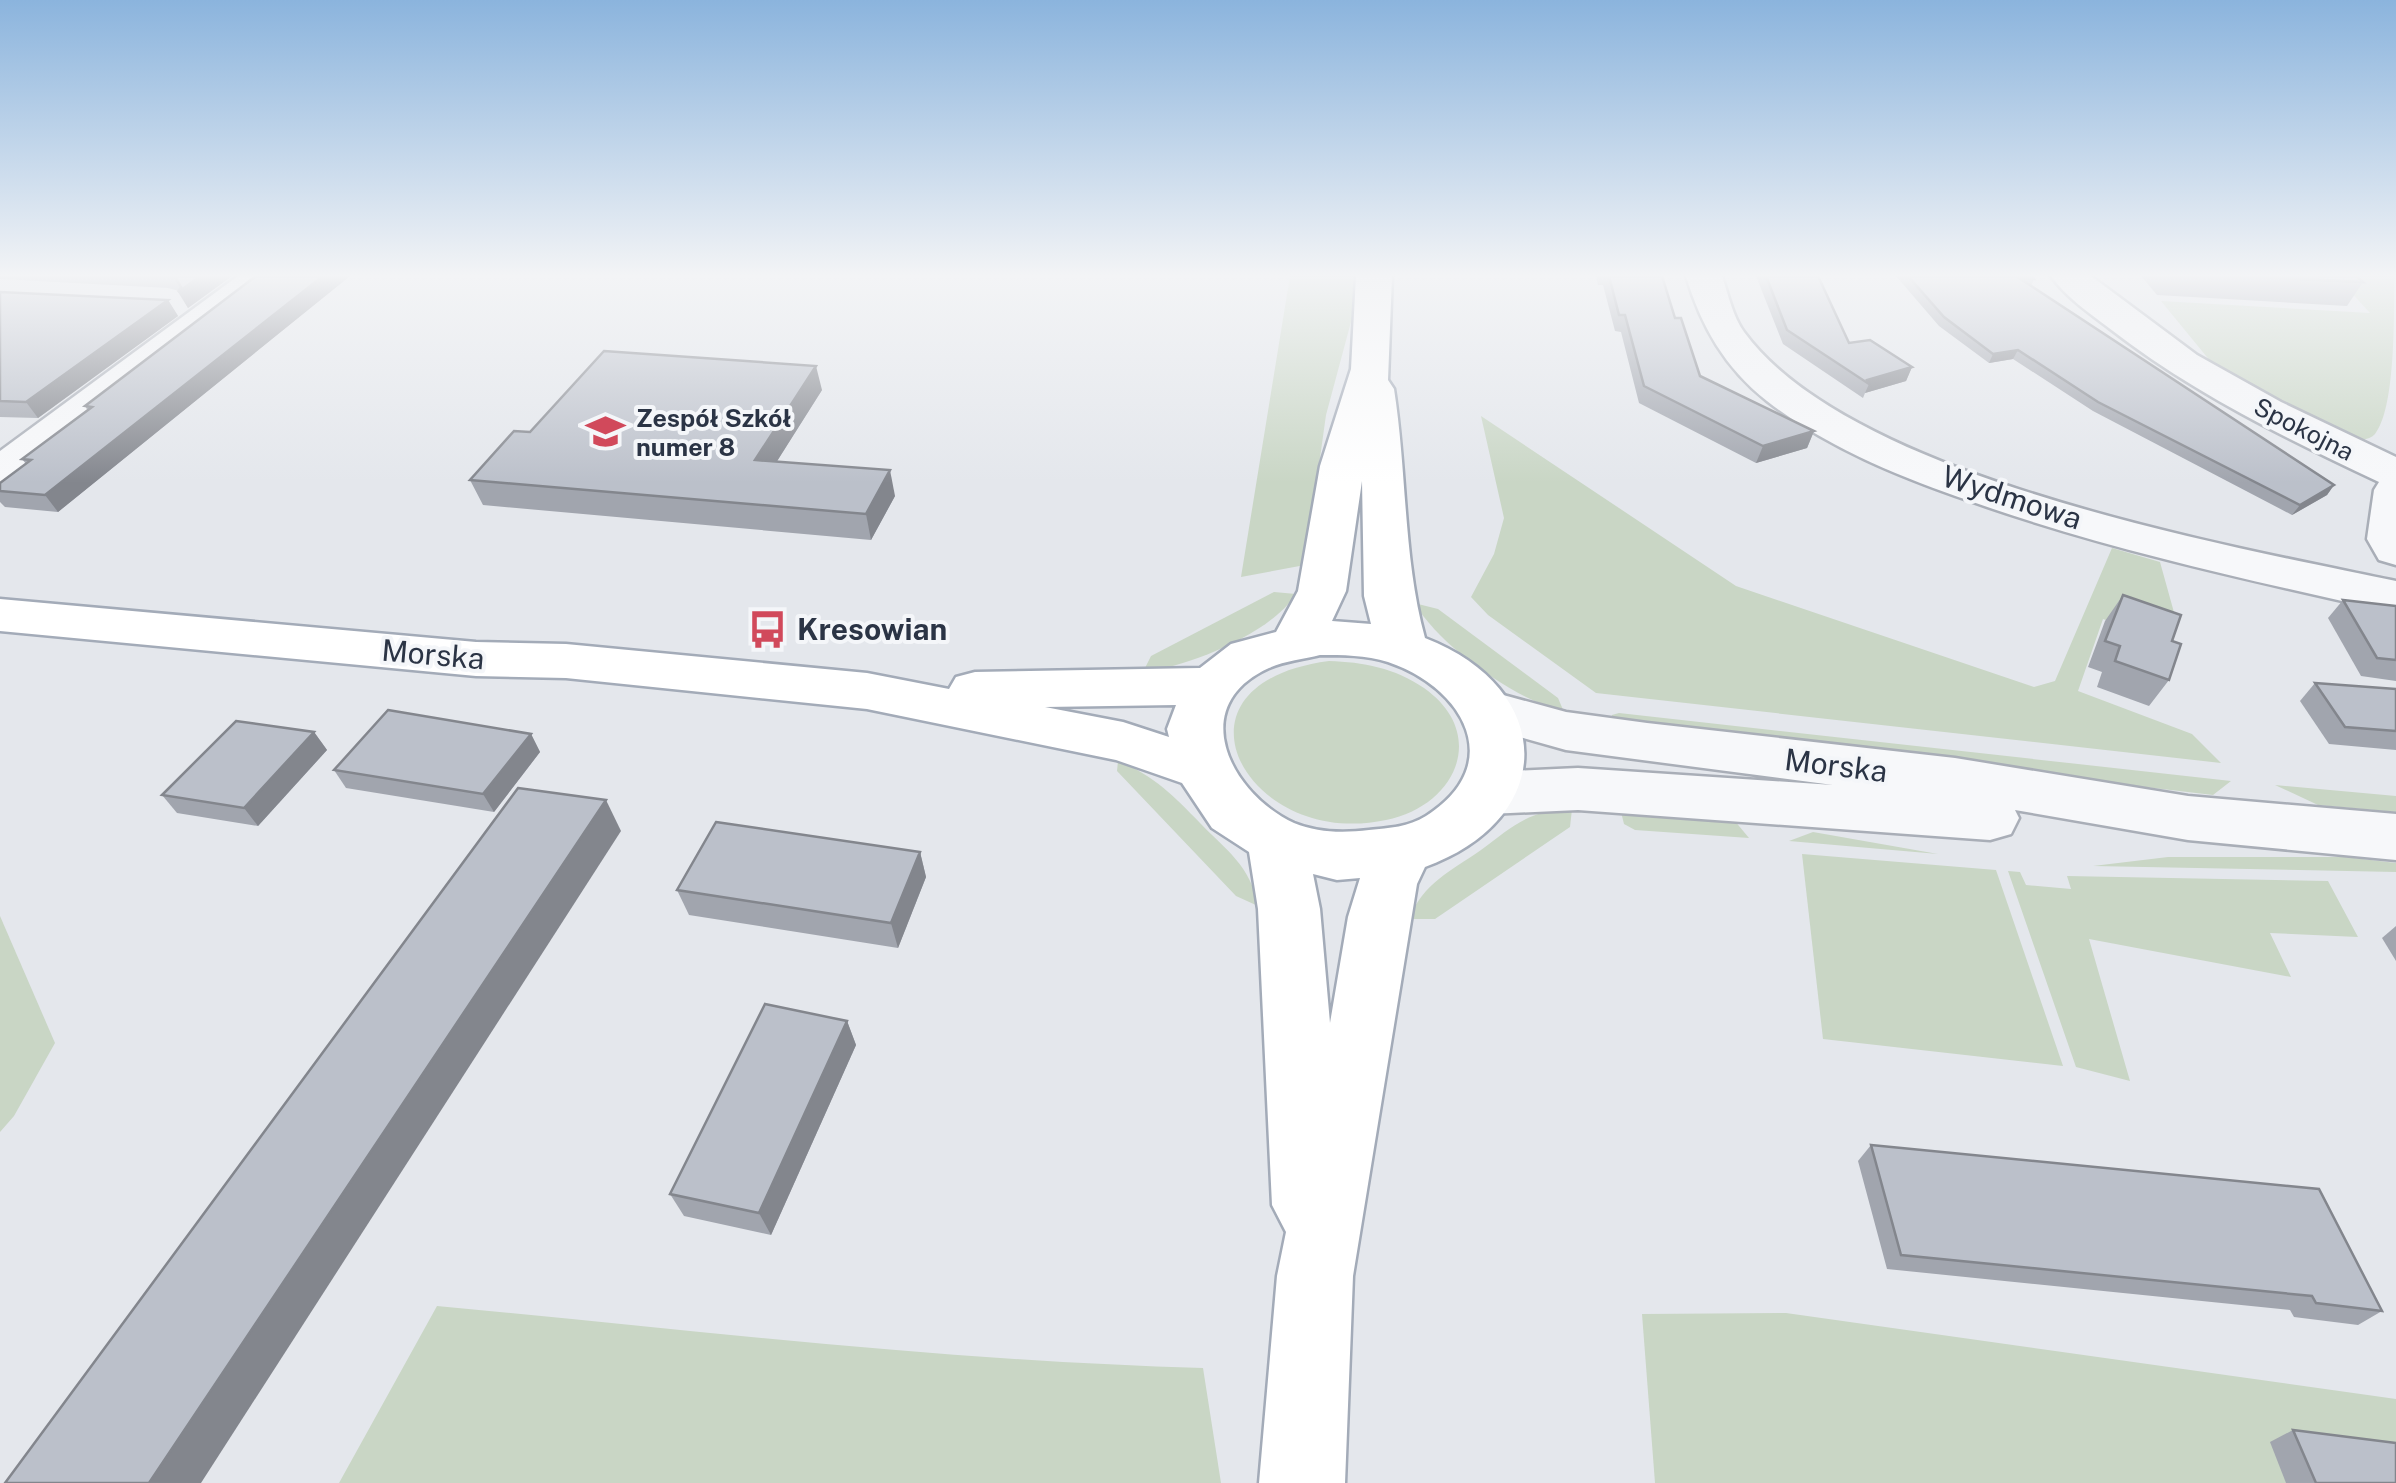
<svg xmlns="http://www.w3.org/2000/svg" width="2396" height="1483" viewBox="0 0 2396 1483" font-family="'Public Sans',sans-serif">
	<style>
		.green { fill: #c9d6c5 }
		.lines { fill: none; stroke-linecap: round; stroke-linejoin: round }
		.minor-casing { stroke: #a9aeb7; stroke-width: 5 }
		.major-casing { stroke: #a3abb8; stroke-width: 5 }
		.minor { fill: #f7f8fa; fill-rule: evenodd }
		.major { fill: #fff; fill-rule: evenodd }
		.wall { fill: #a1a5ae }
		.shaded-wall { fill: #83868d }
		.building { fill: #bbc0ca; stroke: #83868d; stroke-width: 2.5 }
		.labels { text-anchor: middle; dominant-baseline: central; stroke-width: 8; stroke-linejoin: round; paint-order: stroke }
		.far-poi-label { font-size: 25px; font-weight: bold; fill: #2b3445; stroke: #f4f6f9; text-anchor: start }
		.far-street-label { font-size: 25px; fill: #2b3445; stroke: #f4f6f9 }
		.street-label { font-size: 30px; fill: #2b3445; stroke: #f4f6f9 }
		.poi-label { font-size: 30px; font-weight: bold; fill: #2b3445; stroke: #f4f6f9; text-anchor: start }
	</style>
	<rect width="100%" height="100%" fill="#e4e7ec"/>
	<g class="green">
		<path d="M1290 276H1358L1355 307 1326 415 1305 565 1241 577Z"/>
		<path d="M2336 276H2394C2394 312 2396 408 2375 434 2367 443 2355 438 2345 436L2211 362 2161 301 2370 313Z"/>
		<path d="M1481 416 1736 586 2034 687 2055 681 2112 548 2160 562 2175 616 2164 640 2103 619 2078 691 2192 734 2221 763 1596 693 1488 615 1471 597 1494 554 1504 518Z"/>
		<path d="M1274 592 1296 594C1270 634 1190 666 1143 672L1151 656Z"/>
		<path d="M1414 603 1438 609 1558 698 1564 712C1513 698 1442 648 1414 603Z"/>
		<path d="M1329 661C1363 662 1395 668 1424 688 1489 734 1456 806 1386 820 1247 850 1155 684 1329 661Z"/>
		<path d="M1619 713 2231 781 2213 795 2103 782 1985 762 1611 721 1612 715Z"/>
		<path d="M1118 761C1153 775 1174 796 1200 823 1226 850 1251 866 1258 906L1236 896 1117 771Z"/>
		<path d="M2275 785 2396 796V812L2318 805Z"/>
		<path d="M1572 809 1570 827 1435 919H1409C1424 882 1450 872 1481 850 1512 827 1530 809 1572 809Z"/>
		<path d="M1621 812 1734 820 1749 838 1635 830 1624 824Z"/>
		<path d="M1813 832 1938 854 1789 841Z"/>
		<path d="M1802 854 1996 870 2063 1066 1823 1039Z"/>
		<path d="M2168 857H2345L2396 863V872L2093 866Z"/>
		<path d="M2008 871 2020 872 2026 885 2071 889 2067 876 2328 881 2358 937 2270 933 2291 977 2089 939 2130 1081 2076 1067Z"/>
		<path d="M0 916 55 1043 14 1116 0 1132Z"/>
		<path d="M437 1306C691 1330 947 1361 1203 1368L1221 1483H339Z"/>
		<path d="M1786 1313 2396 1399V1483H1655L1642 1314Z"/>
	</g>
	<g class="lines">
		<defs>
			<g id="minor">
				<path d="M238 276H279L16 481 0 485V451Z"/>
				<path d="M1686 276H1722C1728 294 1733 317 1744 332 1851 478 2224 545 2396 581V613C2253 581 2109 550 1970 501 1900 477 1826 447 1767 401 1725 368 1701 326 1686 276Z"/>
				<path d="M2051 276H2091L2197 355 2281 402 2396 457V565L2379 560 2367 539 2374 490 2379 482C2285 438 2191 392 2109 328 2089 313 2065 296 2051 276Z"/>
				<path d="M1485 690 1566 712 1647 723 1955 758 2188 796 2396 814V860L2188 840 2015 810 2019 818 2011 834 1990 840 1578 810 1489 814 1469 808 1460 793 1469 778 1489 772 1578 768 1833 785 1566 750 1466 722 1458 709 1466 696Z"/>
			</g>
			<path id="major" d="M1356 276H1392L1388 380 1394 389C1407 471 1403 558 1425 638 1556 689 1559 818 1425 867L1417 884 1353 1276 1345 1483H1259L1277 1276 1286 1232 1272 1205 1258 909 1249 852 1212 828 1182 783 1116 760 867 709 566 678 476 676 0 631V599L476 642 566 644 867 673 949 689 956 677 975 672 1200 668 1231 644 1276 632 1298 591 1320 466 1351 369ZM1362 481 1364 596 1371 624 1332 621 1346 591ZM1320 655C1342 655 1366 655 1388 662 1463 687 1508 764 1426 816 1408 827 1390 828 1369 830 1344 833 1318 833 1294 823 1231 794 1185 706 1269 668 1284 661 1304 659 1320 655ZM1176 705 1167 729 1169 737 1123 722 1045 707ZM1313 874 1337 880 1360 878 1348 917 1330 1023 1320 909Z"/>
		</defs>
		<use href="#minor" class="minor-casing"/>
		<use href="#major" class="major-casing"/>
		<use href="#minor" class="minor"/>
		<use href="#major" class="major"/>
	</g>
	<g class="wall">
		<path d="M0 276H232L188 308 179 291 168 288 0 279Z"/>
		<path d="M256 276H350L58 512 5 507 0 502V483L26 464 22 459 88 411 85 406Z"/>
		<path d="M1596 276H1662L1675 318 1700 376 1814 431 1807 448 1756 463 1639 403 1621 332 1615 331 1603 285H1598Z"/>
		<path d="M1756 276H1818L1849 343 1912 367 1906 381 1865 393 1863 398 1783 344Z"/>
		<path d="M1896 276H2032L2034 279 2031 286 2334 485 2327 495 2292 515 2093 411 2013 359 1989 363 1939 326Z"/>
		<path d="M2141 276H2356L2363 282 2347 306 2157 295Z"/>
		<path d="M0 292 168 300 178 316 38 418 0 417Z"/>
		<path d="M822 390 777 461 895 496 871 540 483 505 470 480 530 432Z"/>
		<path d="M2123 595 2172 641 2169 680 2149 706 2097 687 2102 672 2088 667 2105 621Z"/>
		<path d="M2343 600 2396 606V681L2361 676 2328 618Z"/>
		<path d="M2315 683 2396 689V750L2329 744 2300 701Z"/>
		<path d="M314 732 327 750 258 826 177 813 162 795Z"/>
		<path d="M531 734 540 752 494 812 346 788 334 770Z"/>
		<path d="M920 852 926 877 898 948 689 915 677 890Z"/>
		<path d="M2396 926V961L2382 938Z"/>
		<path d="M847 1021 856 1045 771 1235 684 1216 670 1194Z"/>
		<path d="M1871 1145 2382 1311 2358 1325 2294 1317 2290 1310 1887 1269 1858 1161Z"/>
		<path d="M2293 1430 2396 1483H2286L2270 1442Z"/>
	</g>
	<g class="shaded-wall">
		<path d="M201 276H232L188 308 178 292Z"/>
		<path d="M323 276H350L58 512 45 495Z"/>
		<path d="M168 300 178 316 38 418 26 402Z"/>
		<path d="M2018 350 2013 359 1989 363 1993 354Z"/>
		<path d="M816 366 822 390 762 485 755 460Z"/>
		<path d="M1912 367 1906 381 1865 393 1869 384 1867 380Z"/>
		<path d="M1814 431 1807 448 1756 463 1763 446Z"/>
		<path d="M890 470 895 496 871 540 866 514Z"/>
		<path d="M2334 485 2327 495 2292 515 2300 505Z"/>
		<path d="M314 732 327 750 258 826 244 808Z"/>
		<path d="M531 734 540 752 494 812 483 794Z"/>
		<path d="M606 800 621 831 201 1483H149Z"/>
		<path d="M920 852 926 877 898 948 891 923Z"/>
		<path d="M847 1021 856 1045 771 1235 759 1213Z"/>
	</g>
	<g class="building">
		<path d="M171 276H201L178 292 181 287 175 277Z"/>
		<path d="M256 276H323L45 495 0 491V483L31 460 22 459 92 407 85 406Z"/>
		<path d="M1609 276H1662L1675 318H1681L1700 376 1814 431 1763 446 1644 386 1625 315H1619Z"/>
		<path d="M1766 276H1818L1849 343 1870 340 1912 367 1867 380 1869 384 1787 330Z"/>
		<path d="M1908 276H2032L2034 279 2019 278 2334 485 2300 505 2098 402 2018 350 1993 354 1944 317Z"/>
		<path d="M2243 276H2356L2363 282Z"/>
		<path d="M0 292 168 300 26 402 0 401Z"/>
		<path d="M604 351 816 366 755 460 890 470 866 514 470 480 514 431 530 432Z"/>
		<path d="M2123 595 2181 615 2172 641 2181 644 2169 680 2115 661 2120 646 2105 641Z"/>
		<path d="M2343 600 2396 606V660L2377 658Z"/>
		<path d="M2315 683 2396 689V731L2345 727Z"/>
		<path d="M388 710 531 734 483 794 334 770Z"/>
		<path d="M236 721 314 732 244 808 162 795Z"/>
		<path d="M518 788 606 800 149 1483H5Z"/>
		<path d="M716 822 920 852 891 923 677 890Z"/>
		<path d="M765 1004 847 1021 759 1213 670 1194Z"/>
		<path d="M1871 1145 2319 1189 2382 1311 2316 1303 2312 1296 1901 1255Z"/>
		<path d="M2293 1430 2396 1443V1483H2316Z"/>
	</g>
	<linearGradient id="sky" x2="0" y2="1"><stop stop-color="#8bb4dd"/><stop offset="0.57" stop-color="#f3f4f6"/><stop offset="1" stop-color="#f3f4f6" stop-opacity="0"/></linearGradient>
	<rect width="2396" height="483" fill="url(#sky)"/>
	<defs>
		<symbol id="school-bare" viewBox="-9 -9 18 18"><path d="M0-5L7-2L0 1L-7-2ZM-4 1L0 2.5L4 1V4Q0 6-4 4Z" fill="#d1495b" stroke="#f4f6f9" stroke-width="2.5" paint-order="stroke"/></symbol>
		<symbol id="bus-bare" viewBox="-9 -9 18 18"><path d="M-5-6H5V4H4V6H2V4H-2V6H-4V4H-5ZM-3.5-4V0h7V-4ZM-3.5 1.2v1.5H-2V1.2ZM2 1.2v1.5H3.5V1.2Z" fill="#d1495b" stroke="#f4f6f9" stroke-width="2.5" paint-order="stroke"/></symbol>
	</defs>
	<g fill-rule="evenodd">
		<use href="#school-bare" x="578" y="404" width="55" height="55"/>
		<use href="#bus-bare" x="740" y="602" width="55" height="55"/>
	</g>
	<g class="labels">
		<g class="far-poi-label">
			<text x="636" y="418">Zespół Szkół<tspan x="636" dy="29">numer 8</tspan></text>
		</g>
		<g class="far-street-label">
			<text transform="translate(2304 429) rotate(27)">Spokojna</text>
		</g>
		<g class="street-label">
			<text transform="translate(2012 497) rotate(18)">Wydmowa</text>
			<text transform="translate(433 654) rotate(5)">Morska</text>
			<text transform="translate(1836 765) rotate(7)">Morska</text>
		</g>
		<g class="poi-label">
			<text x="797" y="629">Kresowian</text>
		</g>
	</g>
</svg>
